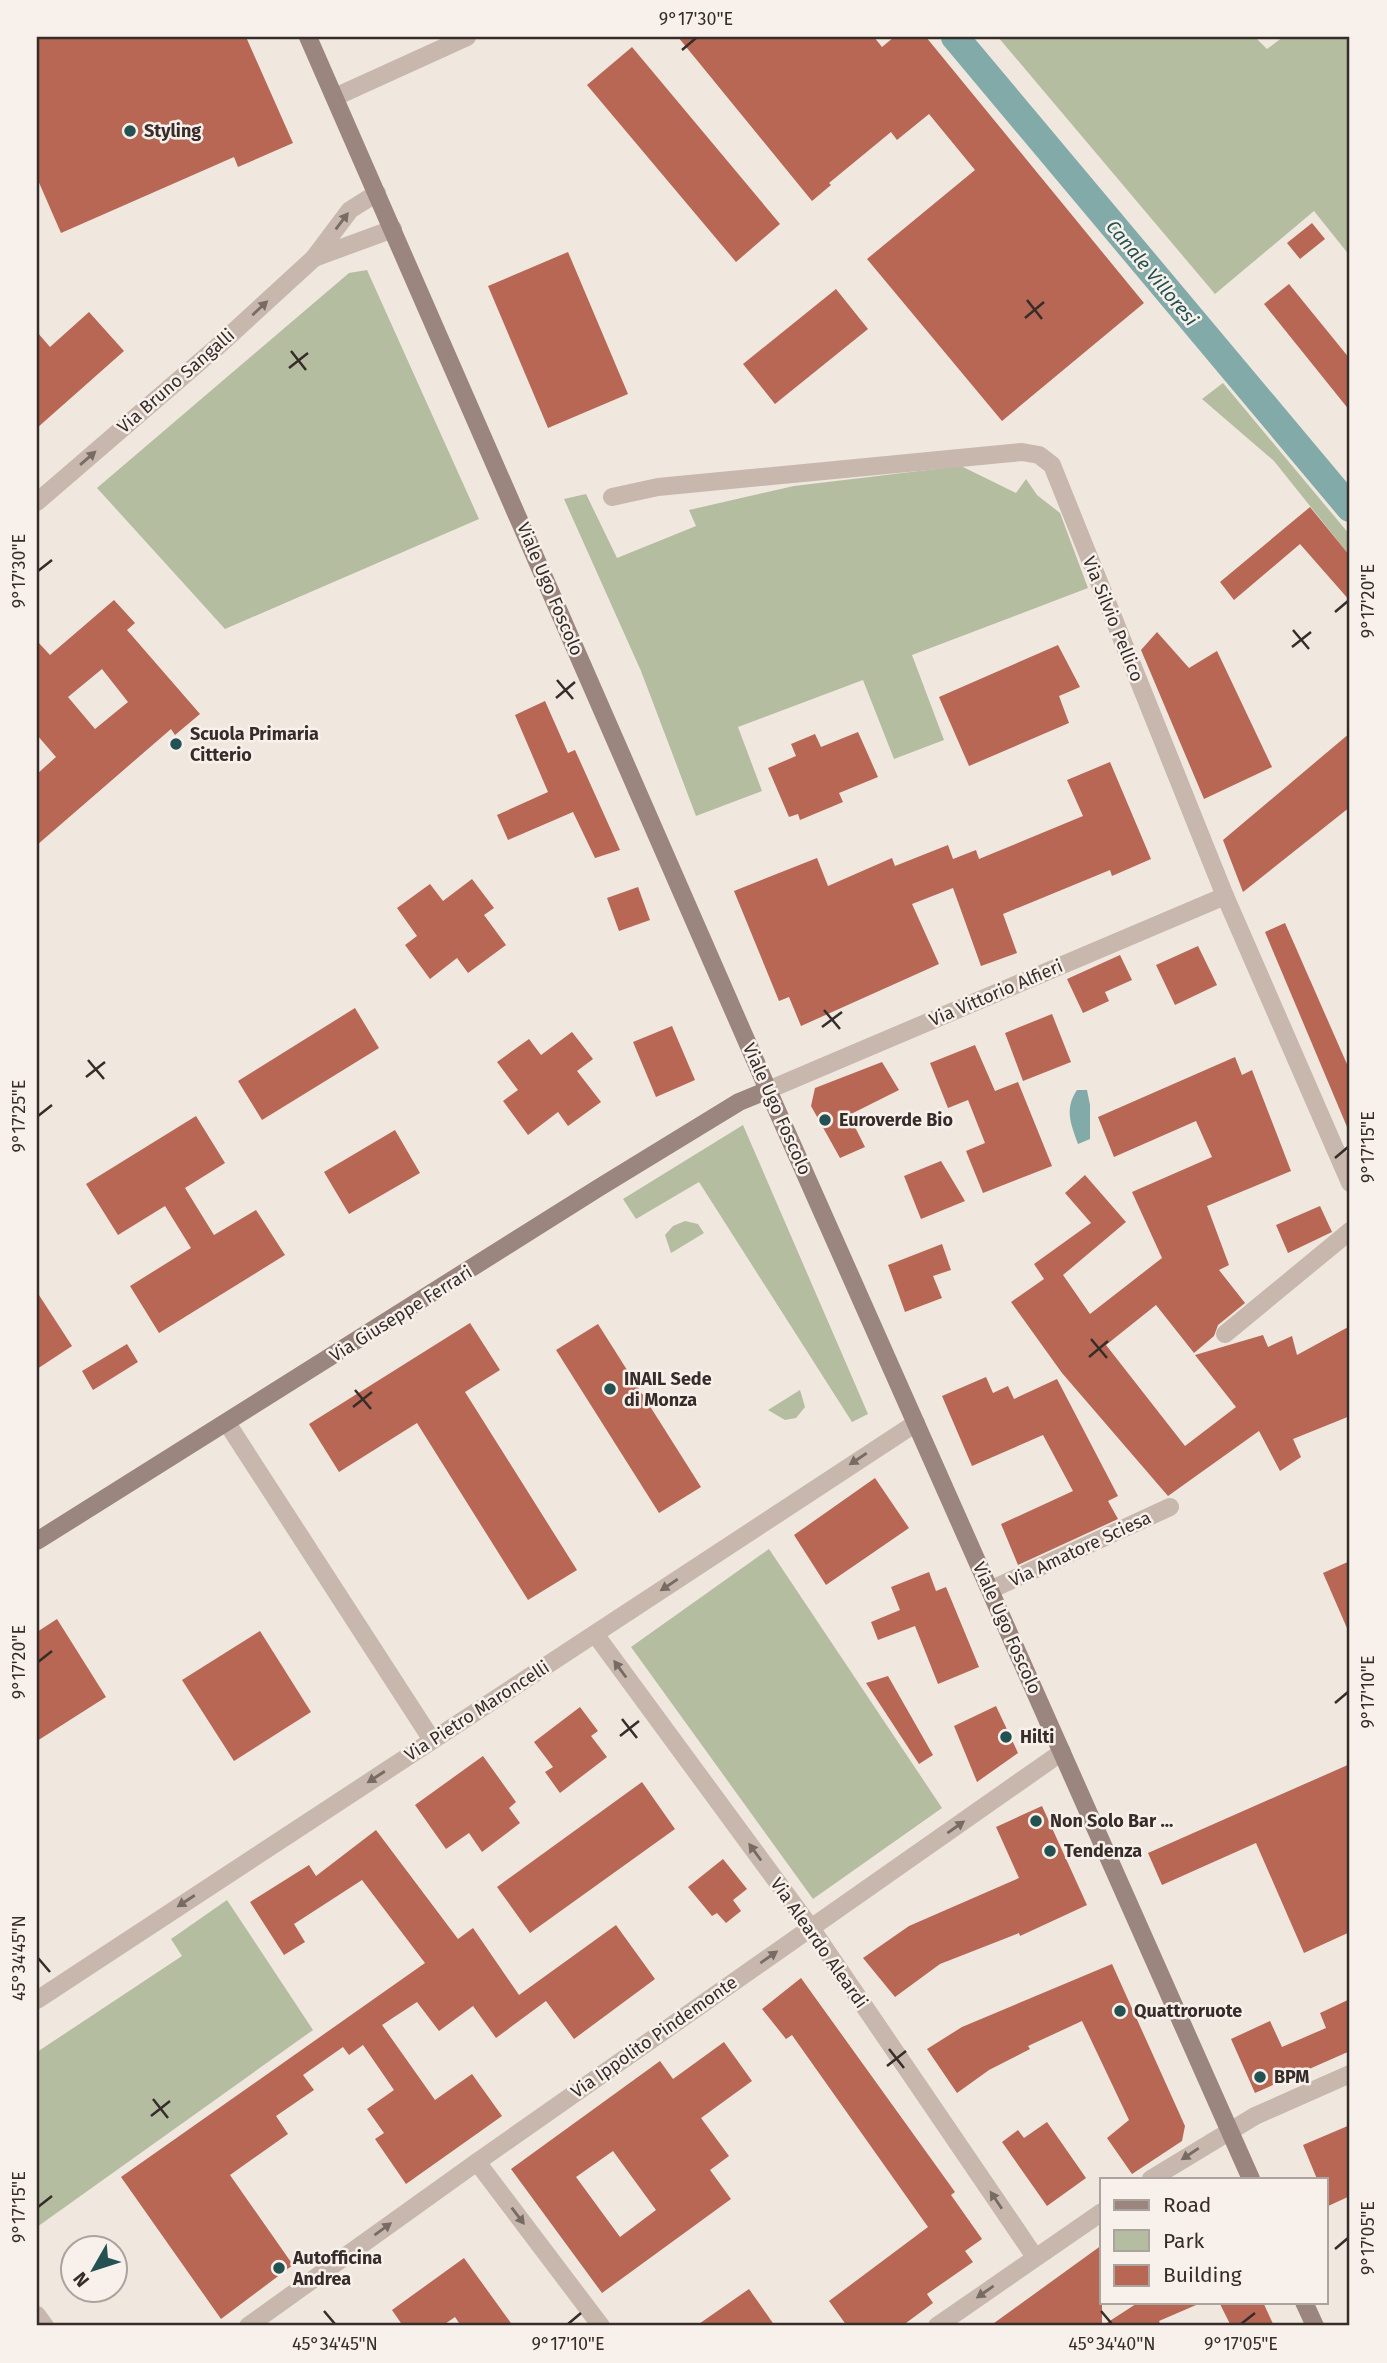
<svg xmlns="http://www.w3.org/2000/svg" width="1387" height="2363" viewBox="0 0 1387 2363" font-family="'Fira Sans',sans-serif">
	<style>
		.green { fill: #b5bda0 }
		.water { fill: #81aaa9 }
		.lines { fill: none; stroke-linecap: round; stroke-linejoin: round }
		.canal { stroke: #81aaa9; stroke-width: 28 }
		.building { fill: #b86755; fill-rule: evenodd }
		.street { stroke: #c7b7ac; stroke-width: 18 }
		.secondary { stroke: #9a867e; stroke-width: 18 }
		.oneway { fill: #776b64 }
		.ticks { fill: none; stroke: #362d2a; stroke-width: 2.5 }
		.poi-dot { fill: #245253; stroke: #f8f1eb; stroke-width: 2.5 }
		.labels { text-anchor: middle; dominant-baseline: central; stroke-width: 5; stroke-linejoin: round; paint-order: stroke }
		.poi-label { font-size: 18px; font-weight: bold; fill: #362d2a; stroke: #f8f1eb; text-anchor: start }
		.street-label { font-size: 18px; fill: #362d2a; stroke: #f8f1eb }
		.water-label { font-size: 19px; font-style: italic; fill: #245253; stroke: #f8f1eb }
		.neatline { fill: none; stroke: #362d2a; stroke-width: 2.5 }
		.ticks-label { font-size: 18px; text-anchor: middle; fill: #362d2a }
	</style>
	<rect width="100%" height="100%" fill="#f0e7df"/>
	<g class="green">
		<path d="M998 37H1255L1267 49 1283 37H1350V256L1314 211 1215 294Z"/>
		<path d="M367 270 479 519 225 629 97 488 349 273Z"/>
		<path d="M1223 383 1350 535V556L1274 461 1202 399Z"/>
		<path d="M961 466 1016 493 1026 479 1037 495 1060 513 1088 588 912 655 944 740 894 759 863 680 738 727 762 791 696 816 641 671 564 499 586 494 617 558 696 526 689 510 794 486Z"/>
		<path d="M743 1125 868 1414 852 1422 699 1182 636 1219 623 1199Z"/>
		<path d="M685 1221 698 1224 704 1233 671 1253 665 1235 673 1226Z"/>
		<path d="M800 1390 805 1407 796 1418 785 1420 768 1410Z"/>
		<path d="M769 1549 942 1808 813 1899 631 1647Z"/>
		<path d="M227 1900 313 2030 37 2227V2052L182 1956 171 1939Z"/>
	</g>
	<path class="water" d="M1077 1090H1087L1090 1105V1139L1078 1144C1071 1124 1064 1109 1077 1090Z"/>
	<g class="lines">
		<path class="canal" d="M955 37 1350 508"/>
	</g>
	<g class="building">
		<path d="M37 37H246L293 143 238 167 234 157 61 233 37 178Z"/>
		<path d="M678 37H874L882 47 894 37H926L1144 303 1002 421 867 259 975 170 929 114 897 140 891 132 829 183 831 185 812 201Z"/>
		<path d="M632 47 780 224 736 262 587 85Z"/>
		<path d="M1312 223 1325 239 1300 259 1287 243Z"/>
		<path d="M568 252 628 394 548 428 488 286Z"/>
		<path d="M1289 284 1350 359V411L1264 304Z"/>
		<path d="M836 289 868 329 775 404 743 364Z"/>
		<path d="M89 312 124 351 37 428V332L50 347Z"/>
		<path d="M1310 507 1350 556V601L1300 544 1234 600 1220 582Z"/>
		<path d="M114 600 135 623 127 630 200 714 175 735 171 729 37 845V774L56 757 37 735V641L50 655ZM102 669 128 702 95 729 68 697Z"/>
		<path d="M1157 632 1189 668 1217 651 1272 767 1204 799 1141 650Z"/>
		<path d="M1058 645 1080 687 1059 696 1069 723 969 766 939 697Z"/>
		<path d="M545 701 568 753 575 750 620 850 595 858 573 812 508 840 497 815 548 792 515 715Z"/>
		<path d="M858 732 878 777 839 793 843 802 800 820 798 814 789 817 768 768 796 756 791 744 815 734 821 747Z"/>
		<path d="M1350 733V807L1243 892 1223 840Z"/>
		<path d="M1110 762 1151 859 1112 876 1110 870 1003 914 1017 953 981 966 953 888 912 904 939 964 801 1026 789 997 779 1001 734 891 817 858 828 886 892 858 895 866 948 845 953 859 976 850 979 859 1083 816 1067 780Z"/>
		<path d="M472 879 494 908 484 915 506 945 468 973 457 958 430 979 405 945 417 936 397 908 430 884 443 901Z"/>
		<path d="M638 887 650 920 619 931 607 898Z"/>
		<path d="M1285 923 1350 1071V1134L1265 932Z"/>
		<path d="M1198 946 1217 985 1175 1005 1156 965Z"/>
		<path d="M1120 955 1132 980 1105 992 1109 1001 1083 1013 1067 979Z"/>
		<path d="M355 1008 379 1048 262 1120 238 1081Z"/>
		<path d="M1052 1014 1071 1062 1023 1081 1005 1033Z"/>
		<path d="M672 1026 695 1080 656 1097 633 1042Z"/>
		<path d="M572 1032 593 1059 577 1071 601 1102 568 1126 558 1112 528 1135 503 1101 518 1090 497 1062 529 1039 541 1055Z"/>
		<path d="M975 1045 995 1091 1018 1082 1052 1166 983 1193 966 1151 985 1143 968 1100 948 1108 930 1063Z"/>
		<path d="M1235 1057 1242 1075 1252 1070 1291 1171 1207 1206 1229 1265 1219 1270 1245 1303 1218 1325 1214 1336 1194 1353 1156 1305 1106 1345 1185 1446 1236 1407 1195 1355 1263 1335 1268 1347 1292 1336 1297 1355 1350 1326V1416L1293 1439 1301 1457 1280 1471 1259 1431 1168 1496 1062 1373 1011 1302 1044 1279 1034 1264 1091 1223 1065 1193 1085 1175 1126 1222 1063 1275 1090 1314 1162 1258 1132 1192 1212 1157 1196 1121 1114 1157 1098 1117Z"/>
		<path d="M882 1062 899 1090 849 1115 865 1147 840 1158 811 1106 815 1088Z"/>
		<path d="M196 1116 225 1163 185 1188 214 1235 256 1210 285 1255 159 1333 130 1286 191 1248 165 1206 118 1235 86 1184Z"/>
		<path d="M395 1130 420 1173 349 1214 324 1172Z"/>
		<path d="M941 1161 965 1201 921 1219 904 1176Z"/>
		<path d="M1320 1206 1332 1232 1288 1253 1276 1225Z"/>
		<path d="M942 1244 951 1270 933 1276 942 1298 905 1312 888 1265Z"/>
		<path d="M37 1292 72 1346 37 1369Z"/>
		<path d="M470 1323 500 1370 465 1392 577 1570 528 1600 417 1423 339 1472 309 1424Z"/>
		<path d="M598 1324 701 1487 659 1513 556 1350Z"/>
		<path d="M127 1344 138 1362 93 1390 82 1371Z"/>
		<path d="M986 1377 993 1393 1008 1386 1014 1399 1057 1379 1118 1496 1108 1501 1118 1519 1018 1565 1001 1524 1073 1491 1043 1435 972 1466 942 1396Z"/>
		<path d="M875 1478 909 1528 826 1585 794 1535Z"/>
		<path d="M1350 1561V1635L1323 1573Z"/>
		<path d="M929 1572 936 1591 946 1587 979 1667 938 1684 915 1626 878 1640 871 1622 900 1610 891 1587Z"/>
		<path d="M57 1619 106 1697 37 1741V1632Z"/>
		<path d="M260 1631 311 1712 234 1761 182 1680Z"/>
		<path d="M888 1676 933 1755 919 1764 866 1683Z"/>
		<path d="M996 1706 1018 1753 977 1782 954 1726Z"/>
		<path d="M580 1707 598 1731 591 1736 607 1757 560 1793 545 1772 553 1767 534 1742Z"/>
		<path d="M483 1756 516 1802 509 1808 520 1823 482 1852 469 1833 446 1849 415 1805Z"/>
		<path d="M1350 1764V1932L1304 1953 1256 1843 1162 1885 1148 1853Z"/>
		<path d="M642 1782 675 1829 530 1933 497 1887Z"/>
		<path d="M1042 1806 1087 1905 1020 1936 1019 1933 940 1964 895 1997 863 1958 909 1926 1019 1878 996 1827Z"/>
		<path d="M376 1830 458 1939 473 1928 519 1995 616 1925 655 1979 574 2039 546 2001 496 2038 473 2006 439 2031 417 2002 382 2025 435 2100 472 2074 502 2116 406 2184 375 2139 384 2133 367 2109 394 2090 363 2045 349 2055 343 2047 303 2075 314 2090 276 2116 288 2134 230 2175 293 2265 221 2319 121 2177 425 1963 362 1880 294 1924 305 1942 284 1955 250 1902 309 1865 316 1876Z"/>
		<path d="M723 1859 747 1889 733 1900 741 1911 726 1923 717 1913 712 1916 688 1887Z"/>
		<path d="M1112 1964 1185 2126 1182 2141 1132 2174 1107 2138 1129 2120 1082 2021 1028 2046 1030 2049 989 2070 957 2093 927 2049 962 2027Z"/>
		<path d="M801 1978 955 2192 951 2195 982 2239 965 2251 973 2262 927 2294 933 2303 902 2326H847L829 2301 928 2227 792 2035 786 2039 762 2009Z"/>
		<path d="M1350 1999V2051L1255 2093 1231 2039 1270 2021 1282 2047 1326 2028 1320 2013Z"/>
		<path d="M724 2042 752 2081 701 2118 729 2156 710 2170 731 2199 602 2293 511 2169 660 2061 673 2079ZM613 2151 656 2210 620 2237 576 2177Z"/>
		<path d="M1047 2122 1086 2178 1047 2206 1002 2142 1018 2130 1024 2138Z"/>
		<path d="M1350 2125V2196L1326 2207V2179H1317L1303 2145Z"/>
		<path d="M1102 2245V2326L1139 2302H1203L1159 2321 1161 2326H990Z"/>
		<path d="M464 2258 513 2326H461L455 2317 442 2326H403L392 2310Z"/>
		<path d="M749 2289 775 2326H696Z"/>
		<path d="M1219 2302H1263L1274 2326H1231Z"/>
	</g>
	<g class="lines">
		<g class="street">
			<path d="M335 97 467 37"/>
			<path d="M314 258 393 229"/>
			<path d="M612 497 658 487 1022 452 1039 455 1052 465 1225 896 1350 1183"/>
			<path d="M37 502 217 347 314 258 350 210 377 193"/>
			<path d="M768 1090 1225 896"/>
			<path d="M1225 1334 1350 1231"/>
			<path d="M227 1423 432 1740"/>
			<path d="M990 1590 1170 1507"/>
			<path d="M595 1634 811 1928 1035 2257"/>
			<path d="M37 2000 916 1423"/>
			<path d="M477 2162 601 2326"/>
			<path d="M1151 2179 1255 2116 1350 2074"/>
			<path d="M37 2315 45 2326"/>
			<path d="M248 2326 477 2162 1062 1752"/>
			<path d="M937 2326 1102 2212"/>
		</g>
		<g class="secondary">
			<path d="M308 37 768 1090 1251 2179"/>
			<path d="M37 1541 600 1187 739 1102 768 1090"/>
			<path d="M1304 2302 1315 2326"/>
		</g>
	</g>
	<defs><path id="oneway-solid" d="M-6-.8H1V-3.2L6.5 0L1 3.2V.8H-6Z" transform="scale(1.75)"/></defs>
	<g class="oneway">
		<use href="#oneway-solid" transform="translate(342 221) rotate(-53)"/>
		<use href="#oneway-solid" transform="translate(260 308) rotate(-43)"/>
		<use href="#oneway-solid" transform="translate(88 458) rotate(-41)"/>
		<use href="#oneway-solid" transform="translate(858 1459) rotate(146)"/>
		<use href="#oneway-solid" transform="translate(669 1585) rotate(146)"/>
		<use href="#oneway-solid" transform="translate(620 1669) rotate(-126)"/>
		<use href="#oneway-solid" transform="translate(376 1777) rotate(147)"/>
		<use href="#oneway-solid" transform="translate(956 1827) rotate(-35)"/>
		<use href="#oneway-solid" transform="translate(755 1852) rotate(-126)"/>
		<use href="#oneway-solid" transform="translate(186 1901) rotate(147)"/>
		<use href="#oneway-solid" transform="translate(769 1957) rotate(-35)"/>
		<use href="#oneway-solid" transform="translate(1190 2154) rotate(146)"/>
		<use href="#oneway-solid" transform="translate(996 2200) rotate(-124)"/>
		<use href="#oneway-solid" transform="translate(518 2216) rotate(53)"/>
		<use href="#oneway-solid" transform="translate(383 2229) rotate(-36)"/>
		<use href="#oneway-solid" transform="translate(985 2292) rotate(145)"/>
	</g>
	<path class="ticks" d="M682 50 696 38M1027 300 1042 319M1025 318 1044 302M291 351 306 370M289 368 308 353M38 571 52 560M1335 612 1348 601M1293 630 1309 649M1292 647 1311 632M557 680 573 699M556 698 575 682M824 1010 840 1029M822 1027 842 1012M88 1060 104 1079M86 1077 105 1062M38 1116 52 1105M1335 1158 1348 1147M1091 1339 1107 1358M1089 1357 1108 1341M355 1390 371 1409M353 1407 372 1392M38 1662 52 1651M1335 1703 1348 1692M622 1719 637 1738M620 1736 639 1721M38 1958 50 1972M889 2049 904 2068M887 2066 906 2051M153 2099 168 2118M151 2116 170 2101M38 2207 52 2196M1335 2249 1348 2238M324 2311 335 2324M1101 2311 1112 2324M568 2324 581 2313M1241 2324 1255 2313"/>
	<g class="poi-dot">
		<circle cx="130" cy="131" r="7"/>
		<circle cx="176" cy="744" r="7"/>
		<circle cx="825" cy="1120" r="7"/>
		<circle cx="610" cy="1389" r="7"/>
		<circle cx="1006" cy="1737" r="7"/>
		<circle cx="1036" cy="1821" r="7"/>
		<circle cx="1050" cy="1851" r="7"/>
		<circle cx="1120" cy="2011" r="7"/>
		<circle cx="1260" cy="2077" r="7"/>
		<circle cx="279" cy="2268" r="7"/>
	</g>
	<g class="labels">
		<g class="poi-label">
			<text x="144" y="131">Styling</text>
			<text x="190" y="734">Scuola Primaria<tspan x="190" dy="21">Citterio</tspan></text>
			<text x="839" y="1120">Euroverde Bio</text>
			<text x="624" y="1379">INAIL Sede<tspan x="624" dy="21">di Monza</tspan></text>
			<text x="1020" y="1737">Hilti</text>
			<text x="1050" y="1821">Non Solo Bar ...</text>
			<text x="1064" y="1851">Tendenza</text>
			<text x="1134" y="2011">Quattroruote</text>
			<text x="1274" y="2077">BPM</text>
			<text x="293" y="2258">Autofficina<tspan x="293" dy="21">Andrea</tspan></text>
		</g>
		<g class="street-label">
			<text transform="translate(176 381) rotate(-41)">Via Bruno Sangalli</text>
			<text transform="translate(550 589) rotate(67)">Viale Ugo Foscolo</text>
			<text transform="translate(1113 619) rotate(68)">Via Silvio Pellico</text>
			<text transform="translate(996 993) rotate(-23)">Via Vittorio Alfieri</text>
			<text transform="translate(777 1109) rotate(66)">Viale Ugo Foscolo</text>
			<text transform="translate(401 1314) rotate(-32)">Via Giuseppe Ferrari</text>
			<text transform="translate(1080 1549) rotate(-25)">Via Amatore Sciesa</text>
			<text transform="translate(1007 1628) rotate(66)">Viale Ugo Foscolo</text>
			<text transform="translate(477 1711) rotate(-33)">Via Pietro Maroncelli</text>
			<text transform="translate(819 1943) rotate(55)">Via Aleardo Aleardi</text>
			<text transform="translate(654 2037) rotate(-35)">Via Ippolito Pindemonte</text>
		</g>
		<g class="water-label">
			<text transform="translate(1152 273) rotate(50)">Canale Villoresi</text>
		</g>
	</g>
	<rect width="1387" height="2363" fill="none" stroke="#f8f1eb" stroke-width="77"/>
	<rect x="1100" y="2178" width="228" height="126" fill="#f8f1eb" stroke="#aaa39e" stroke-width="2"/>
	<rect x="1114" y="2200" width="35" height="10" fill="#9a867e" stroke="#aaa39e" stroke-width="2"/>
	<text x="1163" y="2212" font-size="21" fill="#362d2a">Road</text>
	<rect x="1114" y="2230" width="35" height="21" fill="#b5bda0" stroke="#aaa39e" stroke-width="2"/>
	<text x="1163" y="2248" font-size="21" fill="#362d2a">Park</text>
	<rect x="1114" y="2265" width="35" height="21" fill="#b86755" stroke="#aaa39e" stroke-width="2"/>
	<text x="1163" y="2282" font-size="21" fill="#362d2a">Building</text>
	<g transform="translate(94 2269) rotate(231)"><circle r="33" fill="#f8f1eb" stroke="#aaa39e" stroke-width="2"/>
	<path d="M0-5L12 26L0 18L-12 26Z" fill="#245253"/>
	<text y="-10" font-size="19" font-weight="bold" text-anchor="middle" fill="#362d2a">N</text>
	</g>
	<rect x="38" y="38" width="1310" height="2286" class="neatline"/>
	<g class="ticks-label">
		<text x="696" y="25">9°17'30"E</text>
		<text transform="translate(19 571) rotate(-90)" y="6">9°17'30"E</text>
		<text transform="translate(1368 601) rotate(-90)" y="6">9°17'20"E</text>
		<text transform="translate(19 1116) rotate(-90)" y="6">9°17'25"E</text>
		<text transform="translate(1368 1147) rotate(-90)" y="6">9°17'15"E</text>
		<text transform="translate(19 1662) rotate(-90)" y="6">9°17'20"E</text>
		<text transform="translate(1368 1692) rotate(-90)" y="6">9°17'10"E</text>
		<text transform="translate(19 1958) rotate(-90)" y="6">45°34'45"N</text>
		<text transform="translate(19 2207) rotate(-90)" y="6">9°17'15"E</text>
		<text transform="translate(1368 2238) rotate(-90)" y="6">9°17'05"E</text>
		<text x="335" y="2350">45°34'45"N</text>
		<text x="568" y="2350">9°17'10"E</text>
		<text x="1112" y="2350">45°34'40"N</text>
		<text x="1241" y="2350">9°17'05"E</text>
	</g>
</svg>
